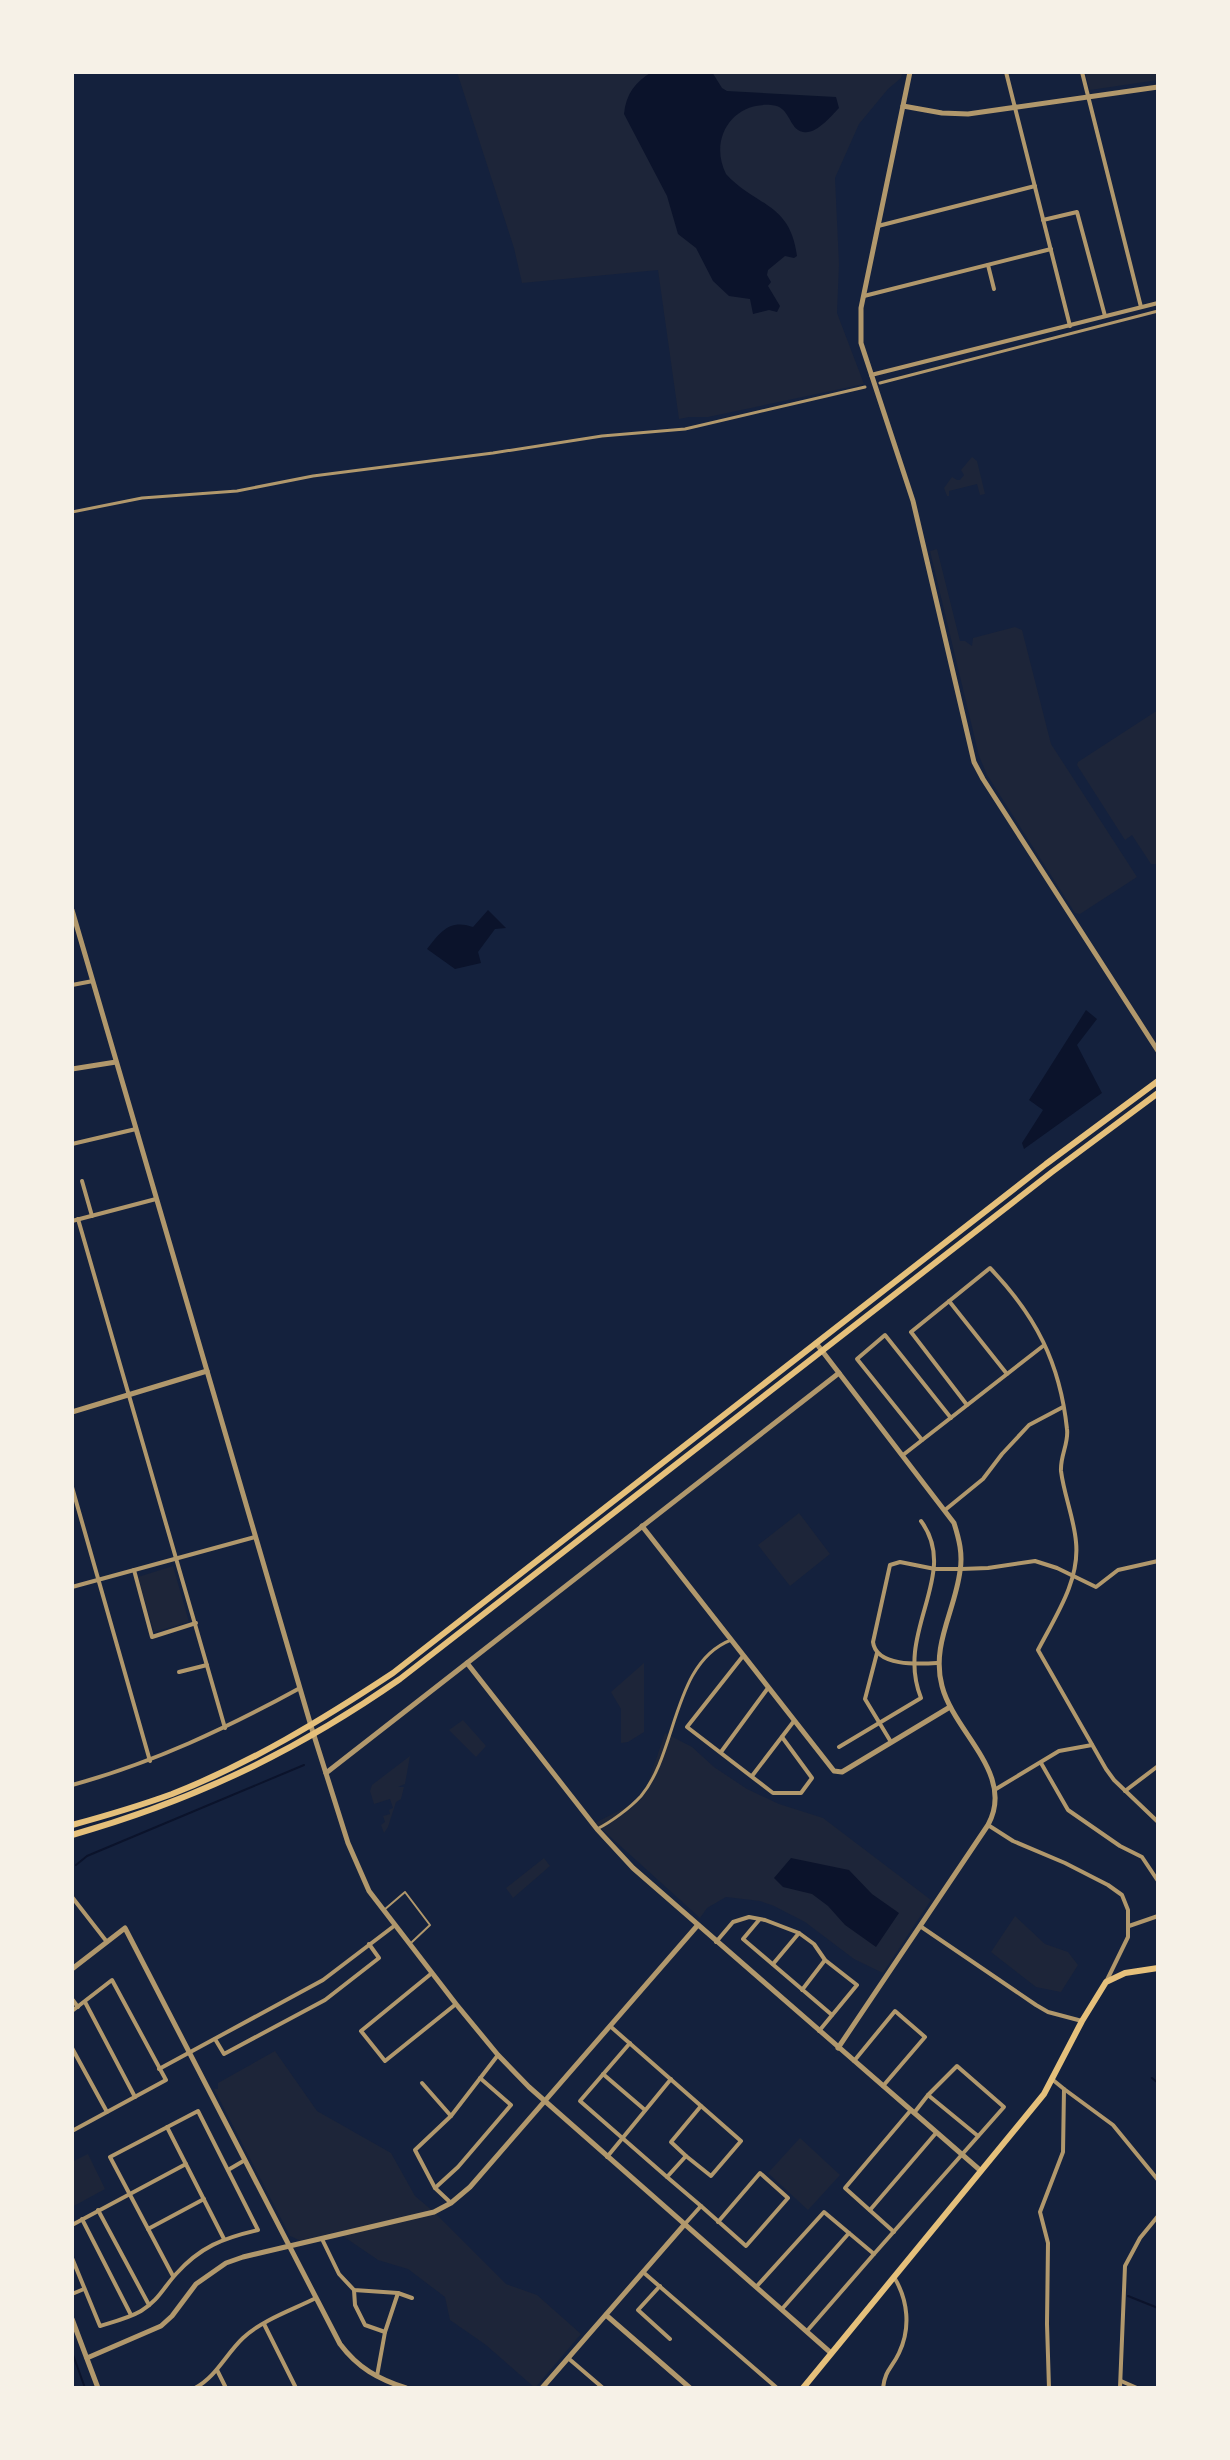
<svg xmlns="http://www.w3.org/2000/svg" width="1230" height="2460" viewBox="0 0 1230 2460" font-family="'Golos Text',sans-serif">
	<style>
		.green { fill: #1d2539 }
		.water { fill: #0b132b }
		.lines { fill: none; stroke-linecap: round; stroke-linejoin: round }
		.stream { stroke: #0b132b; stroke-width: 2 }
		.service { stroke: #b1986c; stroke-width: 2 }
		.pedestrian { stroke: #b1986c; stroke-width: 3 }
		.minor { stroke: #b1986c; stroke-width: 4 }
		.tertiary { stroke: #b1986c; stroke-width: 5 }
		.secondary { stroke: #e5c07b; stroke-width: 6 }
		.primary { stroke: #e5c07b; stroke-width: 6 }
	</style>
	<rect width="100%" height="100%" fill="#14213d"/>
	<g class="green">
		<path d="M457 72H903L901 78 888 89 859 124 835 178 839 264 837 313 864 384 708 417H689L679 419 658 270 522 283 514 248Z"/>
		<path d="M1085 72H1158V80L1090 90Z"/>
		<path d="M972 457 977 461 985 494 980 495 977 484 949 491V496H947L944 488 952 477 957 480H960L964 475 961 470Z"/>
		<path d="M937 549 960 641H965L972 646 973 638 1015 627 1022 630 1051 744 1137 877 1080 914 1075 913 987 775 979 756 930 551Z"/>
		<path d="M1158 710V864H1151L1132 835 1125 840 1077 765 1078 762Z"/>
		<path d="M799 1513 830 1554 790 1586 758 1545Z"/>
		<path d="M173 1566 189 1622 154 1632 138 1577Z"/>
		<path d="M644 1663V1732L628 1742 621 1743V1709L611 1692Z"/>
		<path d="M463 1720 486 1746 476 1757 449 1730Z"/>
		<path d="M665 1733 692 1747 714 1767 747 1789 779 1804 823 1818 931 1900 883 1973 854 1959 805 1922 774 1906 760 1901 726 1897 707 1908 700 1918 595 1823 634 1803 647 1786Z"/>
		<path d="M410 1756 405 1784 398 1787H404L401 1799 396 1802 388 1827 384 1833 381 1825 385 1822 383 1816 390 1814 389 1810 393 1808 390 1799 374 1804 370 1791 372 1785Z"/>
		<path d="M544 1858 550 1866 513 1898 506 1888Z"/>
		<path d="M1015 1916 1045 1944 1068 1952 1078 1965 1061 1992 1036 1987 991 1952Z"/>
		<path d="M275 2051 317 2111 391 2153 415 2196 434 2212 506 2284 537 2295 581 2334 535 2388 486 2345 450 2320 445 2297 408 2269 378 2260 337 2232 301 2241 290 2236 214 2089H218V2083Z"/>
		<path d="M800 2138 840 2175 808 2210 768 2173Z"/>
		<path d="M88 2154 105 2189 72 2207V2162Z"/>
	</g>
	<g class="water">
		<path d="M652 72H712L722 88 727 91 836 97 839 108C831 116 816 135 803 132 788 129 791 106 771 105 731 102 709 140 726 174 756 207 790 202 797 256L794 258 785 256 768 270 767 275 771 282 768 286 780 306 777 312 769 310 753 314 750 299 729 296 713 281 696 248 678 234 667 196 624 114C626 94 635 82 652 72Z"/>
		<path d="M488 910 506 928 495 929 478 952 481 963 455 969 427 949C441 931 450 919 473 927Z"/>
		<path d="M1086 1010 1097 1019 1077 1045 1102 1093 1024 1149 1022 1143 1043 1110 1029 1100Z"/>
		<path d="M791 1858 849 1870 872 1894 899 1913 876 1947 845 1925 828 1906 812 1894 783 1887 774 1878Z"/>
	</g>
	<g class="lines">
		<g class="stream">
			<path d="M76 1865 87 1856 304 1765"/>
			<path d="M1152 2078 1158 2083"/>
			<path d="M1128 2296 1158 2308"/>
			<path d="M72 2352 85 2388"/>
		</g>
		<path class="service" d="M384 1910 405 1892 430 1925 412 1942"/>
		<g class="pedestrian">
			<path d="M880 383 1158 311"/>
			<path d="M72 512 142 498 237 491 313 476 493 453 602 436 685 429 865 387"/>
			<path d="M597 1829C611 1822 630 1808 641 1796 678 1752 672 1663 731 1640"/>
		</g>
		<g class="minor">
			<path d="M1006 72 1070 326"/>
			<path d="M1082 72 1141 307"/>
			<path d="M1043 220 1077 212 1105 316"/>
			<path d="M878 226 1035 186"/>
			<path d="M988 265 994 289"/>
			<path d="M864 296 1051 249"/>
			<path d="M871 375 1158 303"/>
			<path d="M72 985 93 981"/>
			<path d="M72 1144 136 1129"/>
			<path d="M82 1181 92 1216"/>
			<path d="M78 1219 225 1728"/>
			<path d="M72 1221 156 1199"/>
			<path d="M949 1301 1007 1374"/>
			<path d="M967 1405 911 1332 990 1268C1036 1316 1060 1363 1067 1429 1069 1443 1060 1456 1061 1471 1064 1495 1074 1518 1076 1542 1080 1581 1055 1617 1038 1650L1106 1769 1114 1780 1158 1822"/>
			<path d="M922 1440 857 1359 885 1335 951 1418"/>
			<path d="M903 1455 1043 1346"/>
			<path d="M72 1487 150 1761"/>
			<path d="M945 1510 983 1479 1002 1454 1029 1425 1063 1407"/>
			<path d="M134 1570 152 1637 196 1623"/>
			<path d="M72 1587 255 1537"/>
			<path d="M877 1653 865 1699 891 1742"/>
			<path d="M743 1656 687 1727 773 1793H801L812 1778 782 1737"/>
			<path d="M938 1663C920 1664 876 1667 873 1642L890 1565 900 1562 935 1569H961L988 1568 1035 1561 1057 1568 1096 1587 1118 1570 1158 1561"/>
			<path d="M179 1672 207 1665"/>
			<path d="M839 1747 921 1698C894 1631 961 1575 921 1521"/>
			<path d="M721 1752 768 1688"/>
			<path d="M1041 1763 1068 1810 1120 1846 1142 1857 1158 1881"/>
			<path d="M752 1776 794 1721"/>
			<path d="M72 1785C153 1763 227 1728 300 1688"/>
			<path d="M996 1789 1059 1751 1092 1745"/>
			<path d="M1125 1791 1158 1766"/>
			<path d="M988 1825 1013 1841 1065 1863 1108 1885 1122 1895 1128 1910V1937L1106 1982"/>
			<path d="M72 1897 107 1942"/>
			<path d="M759 1920 743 1939 832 2015"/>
			<path d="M920 1926 1036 2005 1048 2012 1082 2021"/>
			<path d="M1129 1926 1158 1916"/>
			<path d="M716 1942 733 1922 749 1917 765 1920 799 1933 814 1944 825 1960 857 1985 819 2031"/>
			<path d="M773 1964 799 1933"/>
			<path d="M432 1973 361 2031 385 2061 456 2004"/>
			<path d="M802 1990 825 1960"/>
			<path d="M72 1999 78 2007"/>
			<path d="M85 2002 135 2097"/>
			<path d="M72 2011 112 1980 166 2080 72 2131"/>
			<path d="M610 2026 741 2141 711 2176 686 2156 667 2177 701 2206 684 2225"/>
			<path d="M215 2039 224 2054 325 2000 379 1958 369 1944"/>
			<path d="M630 2043 580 2101 667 2177"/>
			<path d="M72 2048 107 2112"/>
			<path d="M854 2061 895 2011 925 2037 883 2086"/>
			<path d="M159 2069 323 1980 394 1926"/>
			<path d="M603 2074 645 2110"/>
			<path d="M422 2083 451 2116"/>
			<path d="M1064 2089 1113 2125 1158 2180"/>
			<path d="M928 2095 978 2136"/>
			<path d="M167 2127 224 2239"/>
			<path d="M686 2156 671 2142 701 2106"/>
			<path d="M607 2157 671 2079"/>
			<path d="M228 2170 245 2160"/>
			<path d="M435 2188 458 2167 511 2105 480 2078"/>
			<path d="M451 2203 435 2188 415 2150 451 2116 498 2055"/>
			<path d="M701 2206 746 2246 788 2198 760 2173 718 2222"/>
			<path d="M98 2210 149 2305"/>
			<path d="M870 2210 936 2133"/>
			<path d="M82 2219 131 2315"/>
			<path d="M72 2225 186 2164"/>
			<path d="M148 2229 204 2199"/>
			<path d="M894 2232 845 2188 911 2110"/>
			<path d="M322 2239 339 2274 354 2290 398 2293 412 2298"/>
			<path d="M874 2254 1004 2107 957 2066 928 2095 914 2113"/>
			<path d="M72 2258 100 2326C113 2322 129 2318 141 2311 158 2301 164 2287 176 2274 200 2247 223 2238 258 2230L198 2111 110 2157 173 2276"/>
			<path d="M643 2272 777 2388"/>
			<path d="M660 2286 638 2310 670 2339"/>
			<path d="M757 2286 824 2212 874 2254 807 2331"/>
			<path d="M354 2290 355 2305 365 2325 385 2332"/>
			<path d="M72 2294 84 2289"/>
			<path d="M782 2309 849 2233"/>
			<path d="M264 2324 296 2388"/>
			<path d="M568 2358 603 2388"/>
			<path d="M217 2370 226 2388"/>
			<path d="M377 2376 385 2332 398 2293"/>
			<path d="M1121 2381 1137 2388"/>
			<path d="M195 2388C216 2377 226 2354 243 2338 262 2320 292 2310 316 2298"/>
			<path d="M883 2388C885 2370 892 2368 899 2353 911 2328 908 2300 894 2277"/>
			<path d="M1049 2388 1047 2324 1048 2243 1040 2212 1063 2152 1064 2089 1053 2080"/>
			<path d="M1120 2388 1125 2266 1140 2238 1158 2216"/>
		</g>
		<g class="tertiary">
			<path d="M910 72 861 308V343L913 501 974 762 983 779 1158 1051"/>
			<path d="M903 106 942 113 968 114 1158 87"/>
			<path d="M72 910 311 1726 348 1843 369 1891 456 2004 498 2055 529 2087 831 2353"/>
			<path d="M72 1069 116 1062"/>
			<path d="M816 1343 954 1523C959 1539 963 1554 960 1571 955 1611 931 1645 942 1686 954 1733 1016 1774 988 1825L838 2048"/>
			<path d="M72 1412 207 1371"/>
			<path d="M642 1526 834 1771 842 1772 950 1707"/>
			<path d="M467 1663 597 1829 633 1868 981 2171"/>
			<path d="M326 1773 839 1373"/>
			<path d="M72 1969 125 1928 340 2344C358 2368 378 2379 406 2388"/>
			<path d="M606 2315 690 2388"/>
			<path d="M72 2319 98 2388"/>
			<path d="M87 2358 161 2326 172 2316 196 2284 226 2263 243 2257 434 2212 451 2203 470 2187 697 1926"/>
			<path d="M542 2388 684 2225"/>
		</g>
		<path class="secondary" d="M803 2388 1044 2094 1082 2021 1106 1982 1125 1973 1158 1968"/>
		<g class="primary">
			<path d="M72 1825C105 1816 139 1806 172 1794 251 1763 322 1720 393 1673L1046 1164 1158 1081"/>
			<path d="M72 1835C195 1800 295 1752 400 1679L1052 1172 1158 1093"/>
		</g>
	</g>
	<rect width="1230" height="2460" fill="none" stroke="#f6f1e7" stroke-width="148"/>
</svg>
